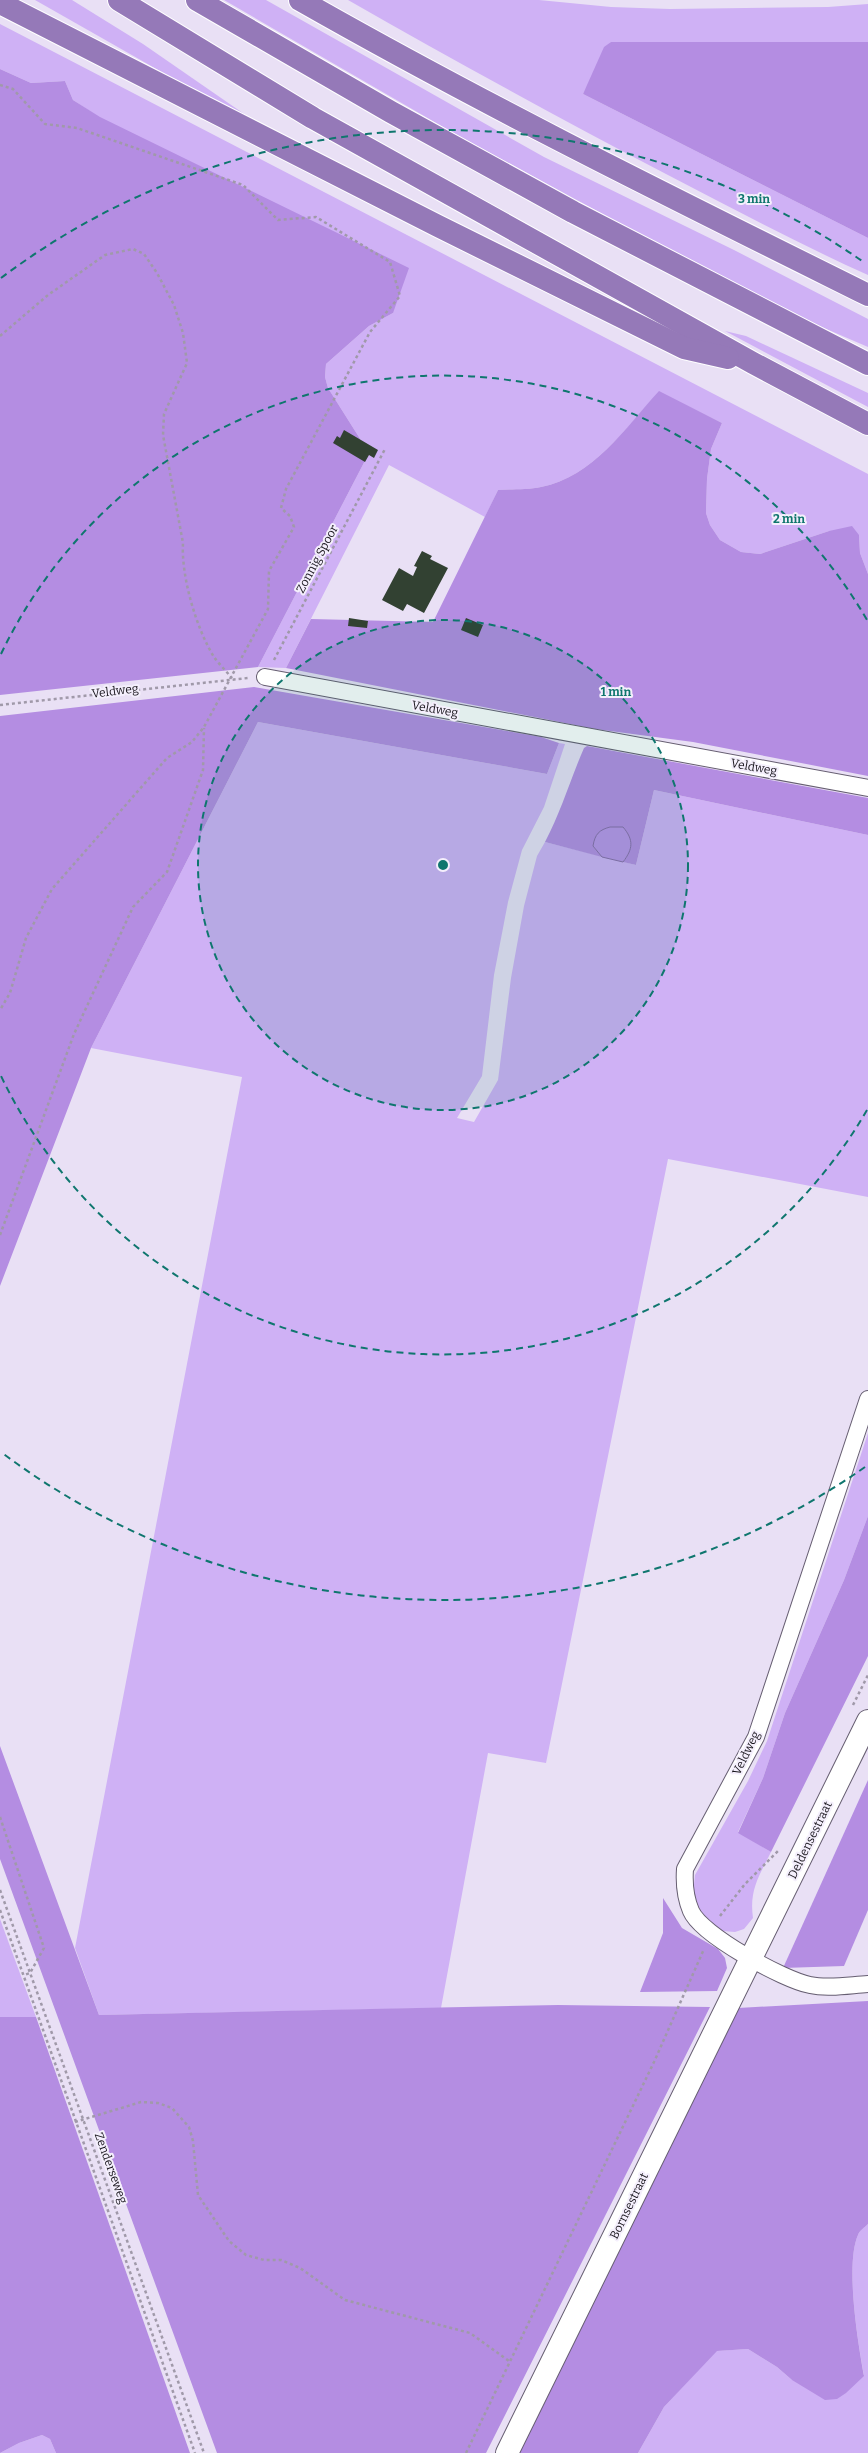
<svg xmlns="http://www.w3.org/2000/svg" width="868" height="2453" viewBox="0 0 868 2453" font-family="Bitter,serif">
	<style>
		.green { fill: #cfb1f5 }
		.forest { fill: #b48de2 }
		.water { fill: #b993e7; stroke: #896daa }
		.building { fill: #324132 }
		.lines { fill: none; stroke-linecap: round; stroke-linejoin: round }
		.street-casing { stroke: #665e71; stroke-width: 18 }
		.secondary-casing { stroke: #665e71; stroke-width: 24 }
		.highway-casing { stroke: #fff; stroke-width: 24 }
		.path { stroke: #a099a9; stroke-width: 2.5; stroke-dasharray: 3 3; stroke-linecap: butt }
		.street { stroke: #fff; stroke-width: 16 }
		.secondary { stroke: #fff; stroke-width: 22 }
		.highway { stroke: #9579b8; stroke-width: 22 }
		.ring { fill: none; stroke: #0f766e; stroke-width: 2; stroke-dasharray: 7 5 }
		.labels { text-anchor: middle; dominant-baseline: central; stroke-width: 4; stroke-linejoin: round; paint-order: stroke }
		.street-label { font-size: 12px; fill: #18151c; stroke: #f4effc }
		.centre { fill: #0f766e; stroke: #f4effc; stroke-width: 2 }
		.ring-label { font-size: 12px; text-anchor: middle; font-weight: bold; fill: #0f766e; stroke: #f4effc; stroke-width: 4; stroke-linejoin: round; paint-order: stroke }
	</style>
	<rect width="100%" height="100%" fill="#e9e0f5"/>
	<g class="green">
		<path d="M35 0H72L143 44 250 118 174 79Z"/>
		<path d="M224 0H266L544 157 734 250 868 319V347L817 325 641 235 450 131Z"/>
		<path d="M348 0H539L611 7 670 9 828 7 868 4V42H611L583 94 868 238V275C799 244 733 209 666 174 559 118 453 60 348 0Z"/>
		<path d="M0 24 868 474V574L860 553 859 535 829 531 760 554 741 552 720 540 710 525 706 513 707 479 711 449 722 423 659 392C625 428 593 477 541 487 528 490 512 489 498 490L485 517 389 465 286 668 258 667 369 453 328 388 325 377 326 364 369 326 393 313 73 100 65 81 31 83 0 69Z"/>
		<path d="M725 331 746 336 868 393V407Z"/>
		<path d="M258 722 547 774 559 743 565 744 544 807 522 850 508 902 494 975 482 1076 457 1118 474 1122 498 1080 511 978 524 906 537 856 545 842 636 865 654 790 868 835V1197L668 1159 546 1763 488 1753 441 2008 99 2015 75 1948 242 1077 91 1048Z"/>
		<path d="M868 1433V1516L844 1580 785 1713 763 1778 738 1832 771 1852C759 1876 749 1890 753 1918L744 1929 735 1932 722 1931 711 1925 700 1910 693 1895 695 1875 748 1781 767 1741Z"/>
		<path d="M0 1919 36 2017H0Z"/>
		<path d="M868 2224V2453H638L664 2407 716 2351 748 2349 777 2367 792 2380 864 2375C858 2343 845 2264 858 2235 859 2231 865 2227 868 2224Z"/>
		<path d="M42 2435 50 2439 56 2453H0L19 2443Z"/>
	</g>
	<g class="forest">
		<path d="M611 42H868V238L583 94 604 47Z"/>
		<path d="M0 69 31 83 65 81 73 100 100 117 409 268 393 313 369 326 326 364 325 377 328 388 369 453 258 667 0 695Z"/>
		<path d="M659 391 722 423 711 449 707 479 706 513 710 525 720 540 741 552 760 554 829 531 852 526 859 535 860 553 868 574V776L693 742 595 729 286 668 311 619 433 622 498 490C512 489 528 490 541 487 593 477 625 428 659 391Z"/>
		<path d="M254 687 541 737 559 743 547 774 258 722 91 1048 0 1286V716Z"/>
		<path d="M587 746 868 798V835L654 790 636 865 623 862 629 853 593 846 602 857 545 842C561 812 570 780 584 748Z"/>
		<path d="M868 1516V1656L771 1852 738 1833 763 1778 785 1713 844 1580Z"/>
		<path d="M0 1746 99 2015 558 2005 710 2007 486 2453H217L0 1859Z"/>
		<path d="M868 1780V1910L844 1966 783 1968Z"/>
		<path d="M663 1898 682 1928 718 1949 725 1958 727 1968 717 1991 640 1992 663 1933Z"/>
		<path d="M868 2001V2224C865 2227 859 2231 858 2235 845 2264 858 2343 864 2376L846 2393 837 2399 825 2400 792 2380 777 2367 748 2349 717 2351 664 2407 638 2453H518L738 2008Z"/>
		<path d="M0 2017H36L190 2453H56L50 2439 42 2435 19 2443 0 2453Z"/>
	</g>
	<path class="water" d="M610 827H623C634 840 633 849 623 862L602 857 593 846C595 834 599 830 610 827Z"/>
	<g class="building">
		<path d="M344 430 378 450 374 458 369 455 365 462 333 443 337 436 340 438Z"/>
		<path d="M422 551 432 556 430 559 448 568 424 613 407 604 403 611 382 600 399 568 413 576 417 567 414 566Z"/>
		<path d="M349 618 368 621 367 628 348 626Z"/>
		<path d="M466 618 483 625 478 637 461 630Z"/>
	</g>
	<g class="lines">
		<defs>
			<g id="street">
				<path d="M265 677 868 788"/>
				<path d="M868 1399 756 1737 685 1869C684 1883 685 1897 691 1911 701 1935 784 1980 810 1985 828 1989 850 1985 868 1984"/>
			</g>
			<path id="secondary" d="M507 2453 868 1721"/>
			<g id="highway">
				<path d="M119 0 313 118 753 363 868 424"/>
				<path d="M197 0 391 112 573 212 868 364"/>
				<path d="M300 0C486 106 677 200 868 295"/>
				<path d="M0 3 438 226 684 348 728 358"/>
			</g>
		</defs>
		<use href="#street" class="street-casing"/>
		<use href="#secondary" class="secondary-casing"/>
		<use href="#highway" class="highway-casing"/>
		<g class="path">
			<path d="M0 85 13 89 45 124 77 128 243 185 278 220 316 217 390 262 400 296 370 332 286 489 281 508 290 516 294 527 269 571 268 609 204 727 192 742 167 758 52 889 26 938 10 993 0 1010"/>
			<path d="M0 336 48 295 105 255 133 249 144 254 157 273 174 305 183 333 187 363 164 414 163 435 183 543C181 576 196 628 214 657 219 664 226 671 232 678"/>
			<path d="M274 660 385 449"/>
			<path d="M0 705 248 678"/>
			<path d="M0 1235 74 1034 133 907 167 872 203 770 204 728"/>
			<path d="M853 1705 868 1675"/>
			<path d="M0 1817 44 1948 30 1973 24 1975"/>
			<path d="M0 1890 204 2453"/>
			<path d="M0 1910 195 2453"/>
			<path d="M720 1916 745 1884 779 1850"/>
			<path d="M75 2122 141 2102 158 2103 172 2108 189 2127 193 2141 198 2195 229 2241 246 2255 264 2260H281L300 2268 345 2300 470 2333 509 2361"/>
			<path d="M466 2453 654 2062 704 1949"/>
		</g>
		<use href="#street" class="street"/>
		<use href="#secondary" class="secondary"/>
		<use href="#highway" class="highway"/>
	</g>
	<circle cx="443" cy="865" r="245" fill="#0f766e" fill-opacity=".12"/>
	<g class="ring">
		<circle cx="443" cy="865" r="245"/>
		<path d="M867 1110A490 490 0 0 1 1 1076M1 654A490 490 0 0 1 867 620"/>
		<path d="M865 1467A735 735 0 0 1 1 1452M1 278A735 735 0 0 1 865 263"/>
	</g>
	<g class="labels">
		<g class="street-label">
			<text transform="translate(317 559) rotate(-62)">Zonnig Spoor</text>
			<text transform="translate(115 691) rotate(-7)">Veldweg</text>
			<text transform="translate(435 709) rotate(10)">Veldweg</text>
			<text transform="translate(754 767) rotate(10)">Veldweg</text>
			<text transform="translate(746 1753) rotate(-64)">Veldweg</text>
			<text transform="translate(810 1840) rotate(-64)">Deldensestraat</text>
			<text transform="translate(111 2168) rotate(70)">Zenderseweg</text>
			<text transform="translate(629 2206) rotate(-64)">Bornsestraat</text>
		</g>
	</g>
	<circle cx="443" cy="865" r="6" class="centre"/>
	<g class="ring-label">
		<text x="754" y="203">3 min</text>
		<text x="789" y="523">2 min</text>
		<text x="616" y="696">1 min</text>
	</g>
</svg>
